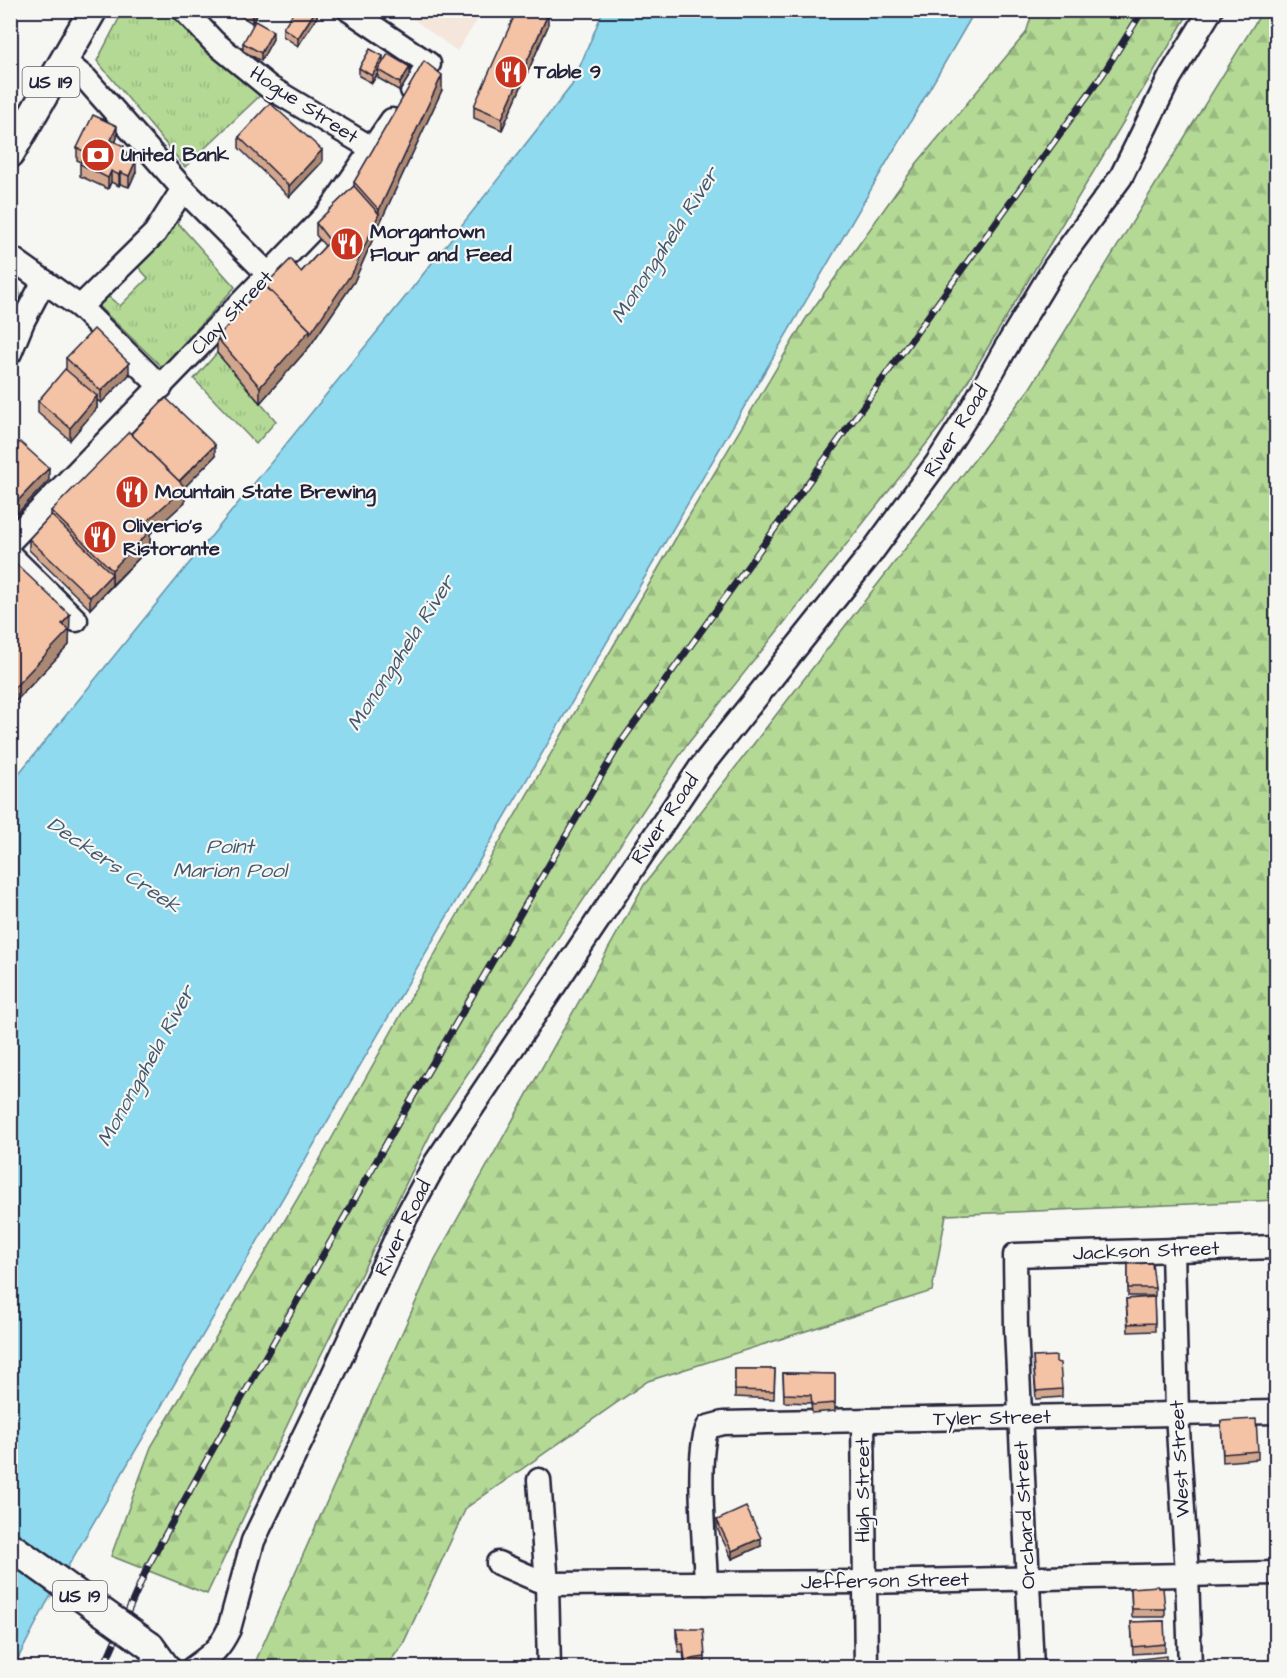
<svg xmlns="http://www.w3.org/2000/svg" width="1287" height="1678" viewBox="0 0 1287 1678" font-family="'Architects Daughter',sans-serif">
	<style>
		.built { fill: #f5e6db }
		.grass { fill: url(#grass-tufts); stroke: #6a7e68; stroke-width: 1.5 }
		.forest { fill: url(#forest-firs); stroke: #6a7e68; stroke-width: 1.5 }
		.water { fill: #8fdaef; stroke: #6390a7; stroke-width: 1.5 }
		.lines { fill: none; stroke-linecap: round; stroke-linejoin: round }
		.minor-casing { stroke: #22223b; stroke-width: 27 }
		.major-casing { stroke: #22223b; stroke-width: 32 }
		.minor { stroke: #f6f6f2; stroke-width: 22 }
		.major { stroke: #f6f6f2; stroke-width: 27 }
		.rail-casing { stroke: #22223b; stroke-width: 7 }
		.rail { stroke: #f6f6f2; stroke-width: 4.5; stroke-dasharray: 14; stroke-linecap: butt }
		.major-bridge-casing { stroke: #22223b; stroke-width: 32; stroke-linecap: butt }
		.major-bridge { stroke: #f6f6f2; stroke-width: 27 }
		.wall { fill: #d2a78d; stroke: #22223b; stroke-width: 1.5 }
		.shaded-wall { fill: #ab8873; stroke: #22223b; stroke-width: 1.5 }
		.building { fill: #f4c2a4; stroke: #22223b; stroke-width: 1.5 }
		.labels { text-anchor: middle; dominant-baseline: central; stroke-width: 4.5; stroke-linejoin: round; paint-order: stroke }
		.shield { fill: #f6f6f2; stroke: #626272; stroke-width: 1.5 }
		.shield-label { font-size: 18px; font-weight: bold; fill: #22223b }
		.poi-label { font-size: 20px; font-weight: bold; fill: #22223b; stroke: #f6f6f2; text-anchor: start }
		.street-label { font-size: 20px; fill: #22223b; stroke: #f6f6f2 }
		.water-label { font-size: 21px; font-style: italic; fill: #435971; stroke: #f6f6f2 }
	</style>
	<defs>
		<pattern id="grass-tufts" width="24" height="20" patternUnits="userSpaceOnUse" patternTransform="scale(1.5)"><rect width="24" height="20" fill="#b3d995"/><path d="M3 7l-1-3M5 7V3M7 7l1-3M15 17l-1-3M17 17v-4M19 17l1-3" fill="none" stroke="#9aba81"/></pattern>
		<pattern id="forest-firs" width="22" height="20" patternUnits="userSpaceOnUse" patternTransform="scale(1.5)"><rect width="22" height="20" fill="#b3d995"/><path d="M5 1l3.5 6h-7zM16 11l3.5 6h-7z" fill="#9aba81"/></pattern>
	</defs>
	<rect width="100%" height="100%" fill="#f6f6f2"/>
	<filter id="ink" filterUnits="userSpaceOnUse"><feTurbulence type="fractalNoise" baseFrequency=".0167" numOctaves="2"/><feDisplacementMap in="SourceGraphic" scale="12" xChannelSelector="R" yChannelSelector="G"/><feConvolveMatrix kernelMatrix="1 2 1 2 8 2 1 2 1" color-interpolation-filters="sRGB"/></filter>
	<g filter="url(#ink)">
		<path class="built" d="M402 11 483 10V11L457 51Z"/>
		<g class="grass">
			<path d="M123 11H179L269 87 185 167 97 61Z"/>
			<path d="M177 222 235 287 162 367 93 301 105 294 120 306 148 278 133 261Z"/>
			<path d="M11 276 18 282 20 295 11 317Z"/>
			<path d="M217 353 276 421 256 444 194 379Z"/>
		</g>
		<g class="forest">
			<path d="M1263 10 1276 11V1200L946 1215 932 1291 648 1381 466 1508 403 1644 386 1667H253L435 1259 644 885 1030 388Z"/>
			<path d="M1033 11H1190L942 424 686 746 440 1115 311 1375 207 1594 111 1556 151 1447 305 1186 444 938 680 531 805 320 917 163 1026 33Z"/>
		</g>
		<path class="water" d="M603 11H975L46 1604 13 1668 10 1667V905C15 890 16 872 11 857V783L402 301 572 85Z"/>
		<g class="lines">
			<defs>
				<g id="minor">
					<path d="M184 10 214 42 269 87 373 149"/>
					<path d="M349 10 429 64 412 90"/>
					<path d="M64 61 86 79 183 189 269 275"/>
					<path d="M10 257 80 307 161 387"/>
					<path d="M80 307 155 233 183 189"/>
					<path d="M10 353 23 321 44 281"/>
					<path d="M10 541 329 212 392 120"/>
					<path d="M10 555 76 620"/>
					<path d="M1173 1250 1177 1413 1187 1574 1190 1668"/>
					<path d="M863 1421 866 1668"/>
					<path d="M539 1480 547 1584 549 1668"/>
					<path d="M498 1563 547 1584 864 1582 1276 1573"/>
					<path d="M706 1583C705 1549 695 1453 708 1427L723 1423 1276 1412"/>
					<path d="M193 1668C211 1655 219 1650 229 1629L253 1541 324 1394 404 1221 436 1162 700 768 869 556 937 463 972 408 1004 351 1054 268 1121 177 1170 77 1211 10"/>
					<path d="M1032 1668 1016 1328 1015 1255 1276 1247"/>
				</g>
				<g id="major">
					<path d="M10 154 93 10"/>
					<path d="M150 1646 166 1668"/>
				</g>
			</defs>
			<use href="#minor" class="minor-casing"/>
			<use href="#major" class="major-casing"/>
			<use href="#minor" class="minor"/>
			<use href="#major" class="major"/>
			<defs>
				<path id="rail" d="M103 1668 148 1566 205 1463 407 1107 621 742 1103 74 1143 10"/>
			</defs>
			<use href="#rail" class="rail-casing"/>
			<use href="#rail" class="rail"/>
			<defs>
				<path id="major-bridge" d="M10 1546 150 1646"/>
			</defs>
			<use href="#major-bridge" class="major-bridge-casing"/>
			<use href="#major-bridge" class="major-bridge"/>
		</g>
		<g class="wall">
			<path d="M231 10H260L252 23Z"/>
			<path d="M317 10V17L298 46 283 36V28Z"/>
			<path d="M548 26 502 130 474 118V106Z"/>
			<path d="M273 39 261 61 243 51V43Z"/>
			<path d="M383 61 410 75 400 91 378 78V73L372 83 359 76V68Z"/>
			<path d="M442 90 379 225 354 282 310 346 260 403 217 353V338L265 285 301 272 325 246 316 235V223L354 186V182Z"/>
			<path d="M239 137 322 162 289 197 239 148Z"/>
			<path d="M117 138 115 143 128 157 136 172 129 187 120 184 119 186 111 182 108 189 80 176V164L81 162 77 160V148Z"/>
			<path d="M66 358 129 375 101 403 97 400V408L70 440 38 413V401L66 369Z"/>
			<path d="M131 434 215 456 185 487V502L150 534V547L90 609 29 550V539L51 515V511Z"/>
			<path d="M10 558 70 631 69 632V645L12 705 10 704Z"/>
			<path d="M1128 1264 1155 1288V1296H1128Z"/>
			<path d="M1154 1297 1155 1331 1128 1332 1126 1299Z"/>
			<path d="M1033 1357 1062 1389V1397L1036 1399Z"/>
			<path d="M735 1369H775L774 1399 735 1397Z"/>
			<path d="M783 1373 835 1374V1411L812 1413 811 1403 784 1402Z"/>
			<path d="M1221 1421 1258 1451V1459L1223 1462Z"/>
			<path d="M717 1520 761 1546 732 1559 717 1528Z"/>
			<path d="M1131 1588H1158L1165 1609V1617H1132Z"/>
			<path d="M1164 1621 1165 1652 1133 1654 1131 1622Z"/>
			<path d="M676 1629 705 1657V1665L685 1668 683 1652H679L676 1637Z"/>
		</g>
		<g class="shaded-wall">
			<path d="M255 10H260L252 23V16Z"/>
			<path d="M316 10H317V17L298 46V38Z"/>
			<path d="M548 14V26L502 130V118Z"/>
			<path d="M273 31V39L261 61V53Z"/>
			<path d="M383 56V64L378 70V73L372 83V76Z"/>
			<path d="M410 67V75L400 91V83Z"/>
			<path d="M442 75V90L379 225 354 282 310 346 260 403V387L379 214V210Z"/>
			<path d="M117 126V138L111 152V140Z"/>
			<path d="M322 150V162L289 197V186Z"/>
			<path d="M136 160V172L129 187V176Z"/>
			<path d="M111 171V182L108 189V178Z"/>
			<path d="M120 172V184L119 186V175Z"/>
			<path d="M129 363V375L101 403V391Z"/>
			<path d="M97 396V408L70 440V428Z"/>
			<path d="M215 445V456L182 490 185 487V502L150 534V547L112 585V570L143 525 178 483Z"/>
			<path d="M49 468V480L10 521V509Z"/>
			<path d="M112 574V585L90 609V597Z"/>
			<path d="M70 615 69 645 12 705V690L62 624Z"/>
			<path d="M761 1538V1546L732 1559V1551Z"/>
		</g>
		<g class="building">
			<path d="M244 10H255L252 16Z"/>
			<path d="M295 10H316L298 38 283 28Z"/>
			<path d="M517 10H540L548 14 502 118 474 106Z"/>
			<path d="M255 21 273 31 261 53 243 43Z"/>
			<path d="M370 49 383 56 372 76 359 68Z"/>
			<path d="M388 54 410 67 400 83 378 70Z"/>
			<path d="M424 61 442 75 379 210 354 182Z"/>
			<path d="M270 103 322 150 289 186 239 137Z"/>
			<path d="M93 115 117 126 111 140 124 146 122 150 128 153 125 156 136 160 129 176 120 172 119 175 111 171 108 178 80 164 86 152 77 148Z"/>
			<path d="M354 186 379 214 354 270 310 334V330L265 285 291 259 301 272 330 241 316 223Z"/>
			<path d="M263 284 310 330 260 387 217 338Z"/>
			<path d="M94 329 129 363 101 391 66 358Z"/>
			<path d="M65 369 97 396 70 428 38 401Z"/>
			<path d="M166 398 215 445 179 481 131 434Z"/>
			<path d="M129 432 185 487 143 525 150 531 112 570 51 511Z"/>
			<path d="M20 442 49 468 10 509V461L14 457 10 454V452Z"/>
			<path d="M51 515 112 574 90 597 29 539Z"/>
			<path d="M10 558 70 615 62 624 69 630 12 690 10 689Z"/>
			<path d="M1152 1263 1155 1288H1128V1264Z"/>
			<path d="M1154 1297 1155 1323 1128 1324 1126 1299Z"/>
			<path d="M1056 1356V1362L1060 1363 1062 1389 1036 1391 1033 1357Z"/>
			<path d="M735 1369H775L774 1391 735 1390Z"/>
			<path d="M783 1373 835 1374V1403L812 1405 811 1395 784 1394Z"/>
			<path d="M1256 1419 1258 1451 1223 1454 1221 1421Z"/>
			<path d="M746 1507 761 1538 732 1551 717 1520Z"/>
			<path d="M1158 1586V1588H1163L1165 1609H1132L1131 1588Z"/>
			<path d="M1164 1621 1165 1644 1133 1647 1131 1622Z"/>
			<path d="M676 1629H703L705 1657 685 1660 683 1644H679Z"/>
			<path d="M1166 1656V1668H1134V1660Z"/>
		</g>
	</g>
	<defs>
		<symbol id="restaurant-disc" viewBox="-11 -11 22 22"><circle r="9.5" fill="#c8321e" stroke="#f6f6f2"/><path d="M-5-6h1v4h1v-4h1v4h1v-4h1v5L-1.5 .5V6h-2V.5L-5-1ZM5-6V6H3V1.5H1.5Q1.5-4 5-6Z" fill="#fff"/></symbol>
		<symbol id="bank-disc" viewBox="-11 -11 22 22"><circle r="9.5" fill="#c8321e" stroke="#f6f6f2"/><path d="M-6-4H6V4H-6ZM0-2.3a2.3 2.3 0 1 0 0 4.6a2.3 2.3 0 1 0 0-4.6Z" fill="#fff"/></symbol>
	</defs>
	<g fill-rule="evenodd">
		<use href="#restaurant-disc" x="492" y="53" width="38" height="38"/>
		<use href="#bank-disc" x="79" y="136" width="38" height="38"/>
		<use href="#restaurant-disc" x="328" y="225" width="38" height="38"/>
		<use href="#restaurant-disc" x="113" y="473" width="38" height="38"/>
		<use href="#restaurant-disc" x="81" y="518" width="38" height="38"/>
	</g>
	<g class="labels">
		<g class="shield">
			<rect x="22.5" y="67" width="57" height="30" rx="4.5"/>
			<rect x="53" y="1581" width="54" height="30" rx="4.5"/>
		</g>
		<g class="shield-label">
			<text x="51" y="82">US 119</text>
			<text x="80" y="1596">US 19</text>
		</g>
		<g class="poi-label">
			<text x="534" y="72">Table 9</text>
			<text x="121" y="155">United Bank</text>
			<text x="370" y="232">Morgantown<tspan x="370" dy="23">Flour and Feed</tspan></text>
			<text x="155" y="492">Mountain State Brewing</text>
			<text x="123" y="526">Oliverio's<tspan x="123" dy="23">Ristorante</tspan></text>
		</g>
		<g class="street-label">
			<text transform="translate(304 105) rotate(33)">Hogue Street</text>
			<text transform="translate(232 313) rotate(-46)">Clay Street</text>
			<text transform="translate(956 431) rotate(-58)">River Road</text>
			<text transform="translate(665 819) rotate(-56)">River Road</text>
			<text transform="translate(403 1228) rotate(-64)">River Road</text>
			<text transform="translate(1146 1251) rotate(-2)">Jackson Street</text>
			<text transform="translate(992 1418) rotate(-1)">Tyler Street</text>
			<text transform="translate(1180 1459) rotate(-93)">West Street</text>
			<text transform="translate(863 1490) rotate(-90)">High Street</text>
			<text transform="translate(1025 1515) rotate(-93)">Orchard Street</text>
			<text transform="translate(885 1581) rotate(-1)">Jefferson Street</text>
		</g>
		<g class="water-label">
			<text transform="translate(665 245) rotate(-57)">Monongahela River</text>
			<text transform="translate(401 653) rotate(-57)">Monongahela River</text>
			<text x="230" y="846">Point<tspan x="230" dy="24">Marion Pool</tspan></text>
			<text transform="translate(114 865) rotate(34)">Deckers Creek</text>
			<text transform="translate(146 1066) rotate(-61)">Monongahela River</text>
		</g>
	</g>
	<rect width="1287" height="1678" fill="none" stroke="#f6f6f2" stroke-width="36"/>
	<rect x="18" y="18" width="1251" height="1642" fill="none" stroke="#22223b" stroke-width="2" filter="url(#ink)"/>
</svg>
